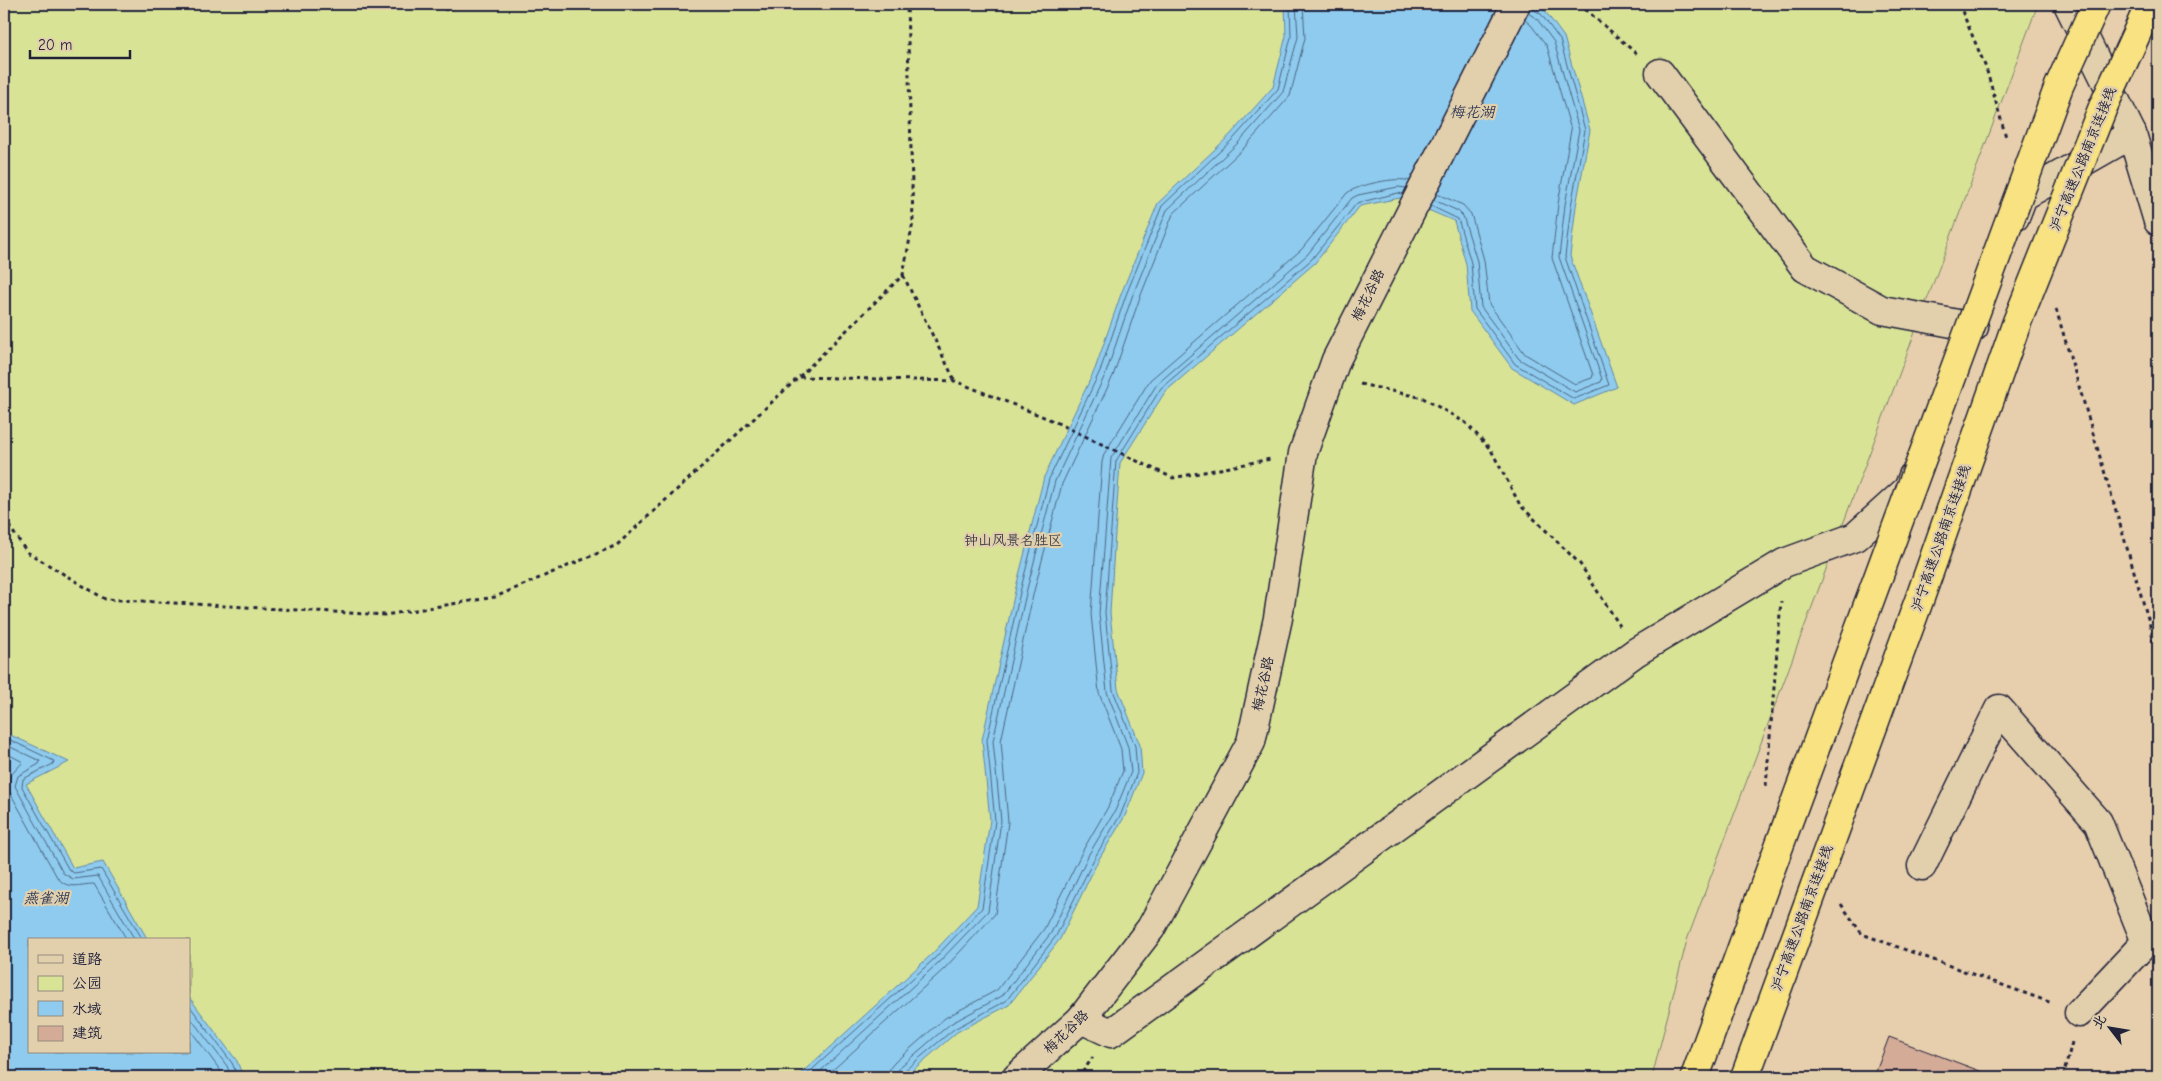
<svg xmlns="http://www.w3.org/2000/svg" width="2162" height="1081" viewBox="0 0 2162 1081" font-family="'Comic Neue','LXGW WenKai TC',sans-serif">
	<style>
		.green { fill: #d8e396; stroke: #7d8268; fill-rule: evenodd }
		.water { fill: #8ecbee; stroke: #6387a6 }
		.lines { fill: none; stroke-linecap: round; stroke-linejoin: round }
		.shore { stroke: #4d6683; stroke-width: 1 }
		.building { fill: #d4ab97; stroke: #22223b }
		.minor-casing { stroke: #22223b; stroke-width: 31 }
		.highway-casing { stroke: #22223b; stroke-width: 31 }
		.path { stroke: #22223b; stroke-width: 3; stroke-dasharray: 4 4; stroke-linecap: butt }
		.minor { stroke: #e2d0ad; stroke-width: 28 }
		.highway { stroke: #f8e281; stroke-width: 28 }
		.highway-bridge-casing { stroke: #22223b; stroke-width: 31; stroke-linecap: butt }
		.highway-bridge { stroke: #f8e281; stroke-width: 28 }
		.labels { text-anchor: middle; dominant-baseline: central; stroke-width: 4.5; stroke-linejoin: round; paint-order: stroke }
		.street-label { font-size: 14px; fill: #22223b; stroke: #e2d0ad }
		.park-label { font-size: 14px; fill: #3d3f49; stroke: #e2d0ad }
		.water-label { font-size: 15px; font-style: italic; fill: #323b56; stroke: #e2d0ad }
	</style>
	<rect width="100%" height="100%" fill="#e7cfad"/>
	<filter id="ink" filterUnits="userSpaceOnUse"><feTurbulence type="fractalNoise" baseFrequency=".02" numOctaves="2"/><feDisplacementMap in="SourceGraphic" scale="10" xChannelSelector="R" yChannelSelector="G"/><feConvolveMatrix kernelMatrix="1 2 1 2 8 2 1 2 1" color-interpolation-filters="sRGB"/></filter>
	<g filter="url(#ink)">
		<path class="green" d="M4 4H2038L1687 940 1652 1077H4ZM29 940H189V1052H29Z"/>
		<g class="water">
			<path d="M1285 4H1534L1545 11 1564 37 1590 130 1576 206 1570 256 1617 387 1574 405 1512 368 1470 311 1466 264 1454 221 1400 198 1360 206 1315 263 1165 392 1120 463 1114 548 1110 613 1118 689 1140 745 1142 773 1125 816 1099 859 1060 939 1009 1005 957 1032 905 1077H797L931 955 977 906 990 820 982 740 1016 587 1044 477 1095 369 1121 294 1158 203 1230 135 1273 87 1286 36Z"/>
			<path d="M4 732 69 762 26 784 73 868 103 862 148 940H29V1052H189V997L237 1061 243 1077H4Z"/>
		</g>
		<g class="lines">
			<g class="shore">
				<path d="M1437 194 1463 205 1471 214 1484 260 1489 304 1525 354 1575 384 1592 378 1593 375 1552 258 1558 204 1571 130 1547 46 1531 25 1525 20"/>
				<path d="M1434 200 1458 211 1463 216 1477 261 1481 307 1519 359 1575 392 1601 382 1602 379 1559 257 1565 205 1579 130 1554 42 1537 19 1528 13"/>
				<path d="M1431 206 1458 219 1471 263 1475 309 1515 364 1574 399 1609 385 1565 257 1571 206 1585 130 1560 40 1541 14 1533 9 1532 4"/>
				<path d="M4 737 54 761 53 764 23 779 22 787 69 870 74 873 101 869 143 940"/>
				<path d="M4 744 40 761 39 764 18 776 15 786 63 873 73 879 98 876 135 940"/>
				<path d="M4 752 23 762 10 776 8 789 57 877C68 891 79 884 94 884L127 940"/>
				<path d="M189 1005 232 1063 238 1077"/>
				<path d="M189 1016 227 1066 231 1077"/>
				<path d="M189 1028 220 1070 223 1077"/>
				<path d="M804 1077 934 959 982 908 995 821 987 740 1021 588 1049 479 1100 371 1126 295 1162 206 1234 138 1278 89 1291 37 1290 4"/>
				<path d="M814 1077 938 963 988 911 1001 821 993 741 1027 589 1055 481 1106 373 1132 297 1167 210 1238 143 1283 92 1298 37 1296 4"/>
				<path d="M825 1077 944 969 995 914 1008 822 1001 741 1034 591 1062 484 1113 376 1139 300 1173 214 1244 148 1290 96 1305 38 1303 4"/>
				<path d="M889 1077 890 1068 895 1062 945 1018 997 990 1044 929 1083 850 1108 807 1123 771 1121 749 1099 693 1091 614 1102 462 1104 454 1150 380 1301 250 1347 193C1358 185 1397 176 1410 181"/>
				<path d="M896 1077 900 1067 950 1024 1002 996 1051 933 1089 854 1115 811 1131 772 1128 747 1107 692 1099 614 1111 458 1157 384 1307 255 1352 198 1358 195 1398 187 1406 188"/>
				<path d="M902 1077 904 1071 954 1029 1006 1001 1056 936 1095 857 1121 814 1137 773 1135 746 1113 690 1105 613 1116 461 1161 388 1311 260 1357 203 1398 193 1403 194"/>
			</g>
		</g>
		<path class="building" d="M1889 1037 1996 1077H1874Z"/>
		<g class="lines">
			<defs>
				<g id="minor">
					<path d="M2068 4 2132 134 2158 221"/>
					<path d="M1660 73 1805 268 1882 310 1974 327"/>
					<path d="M2015 217 2023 196 2132 134"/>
					<path d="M1922 866 1999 709 2098 822 2146 942"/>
					<path d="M2079 1013 2146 942 2158 935"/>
					<path d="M1081 1019 1111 1033 1636 652 1784 563 1855 537 1908 489 1913 476"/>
					<path d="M1017 1077 1081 1019 1151 928 1251 742 1278 618 1303 453 1336 360 1516 4"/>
				</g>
				<path id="highway" d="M1695 1077 1767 879"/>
			</defs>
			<use href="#minor" class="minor-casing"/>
			<use href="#highway" class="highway-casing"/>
			<g class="path">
				<path d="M428 4 448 10 459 4"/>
				<path d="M1579 4 1637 54"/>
				<path d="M1959 4 1986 68 2006 137"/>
				<path d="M903 275 955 381"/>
				<path d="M2056 309 2152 632 2158 686"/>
				<path d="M800 377 955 381 1049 419 1173 478 1271 459"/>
				<path d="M1360 384 1423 398 1466 423 1491 450 1520 505 1580 564 1620 626"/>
				<path d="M4 519 27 552 105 599 385 615 495 597 617 545 799 377 903 275 913 222 907 4"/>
				<path d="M1766 786 1781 601"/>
				<path d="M1841 904 1862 934 2052 1003"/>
				<path d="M1076 1077 1082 1073 1093 1057"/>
				<path d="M2063 1077 2072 1042"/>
			</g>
			<use href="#minor" class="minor"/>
			<use href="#highway" class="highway"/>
			<defs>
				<g id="highway-bridge">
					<path d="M1767 879 2059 86 2096 4"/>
					<path d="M1745 1077 1921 595 2017 322 2103 107 2150 4"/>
				</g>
			</defs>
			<use href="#highway-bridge" class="highway-bridge-casing"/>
			<use href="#highway-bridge" class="highway-bridge"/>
		</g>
	</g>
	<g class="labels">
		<g class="street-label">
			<text transform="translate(2083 159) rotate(-68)">沪宁高速公路南京连接线</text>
			<text transform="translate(1368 295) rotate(-64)">梅花谷路</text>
			<text transform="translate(1941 538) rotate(-71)">沪宁高速公路南京连接线</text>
			<text transform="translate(1263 684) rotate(-78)">梅花谷路</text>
			<text transform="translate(1802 918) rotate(-70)">沪宁高速公路南京连接线</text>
			<text transform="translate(1066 1032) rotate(-44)">梅花谷路</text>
		</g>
		<g class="park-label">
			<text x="1013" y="540">钟山风景名胜区</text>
		</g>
		<g class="water-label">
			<text x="1472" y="112">梅花湖</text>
			<text x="46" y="898">燕雀湖</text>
		</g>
	</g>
	<rect width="2162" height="1081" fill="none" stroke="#e2d0ad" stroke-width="20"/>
	<rect x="10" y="10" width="2142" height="1061" fill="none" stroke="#22223b" stroke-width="2" filter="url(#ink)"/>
	<rect x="28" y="938" width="162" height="115" fill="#e2d0ad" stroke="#958a7f"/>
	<rect x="38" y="955" width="25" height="8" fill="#e2d0ad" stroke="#958a7f"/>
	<text x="72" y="964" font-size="15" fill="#22223b">道路</text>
	<rect x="38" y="976" width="25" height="15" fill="#d8e396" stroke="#958a7f"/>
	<text x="72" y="988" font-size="15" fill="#22223b">公园</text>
	<rect x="38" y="1001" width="25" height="15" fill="#8ecbee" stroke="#958a7f"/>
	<text x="72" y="1014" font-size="15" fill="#22223b">水域</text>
	<rect x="38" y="1026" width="25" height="15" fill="#d4ab97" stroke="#958a7f"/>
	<text x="72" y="1038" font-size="15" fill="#22223b">建筑</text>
	<g transform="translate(2110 1028) rotate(301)" stroke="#e2d0ad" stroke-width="4" paint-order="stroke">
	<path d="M0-4L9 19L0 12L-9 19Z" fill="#22223b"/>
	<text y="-8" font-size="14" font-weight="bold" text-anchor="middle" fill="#22223b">北</text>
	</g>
	<path d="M30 50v8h100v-8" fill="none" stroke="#22223b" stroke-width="2.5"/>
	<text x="38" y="50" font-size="15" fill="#22223b" stroke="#e2d0ad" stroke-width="4" paint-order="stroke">20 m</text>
</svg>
